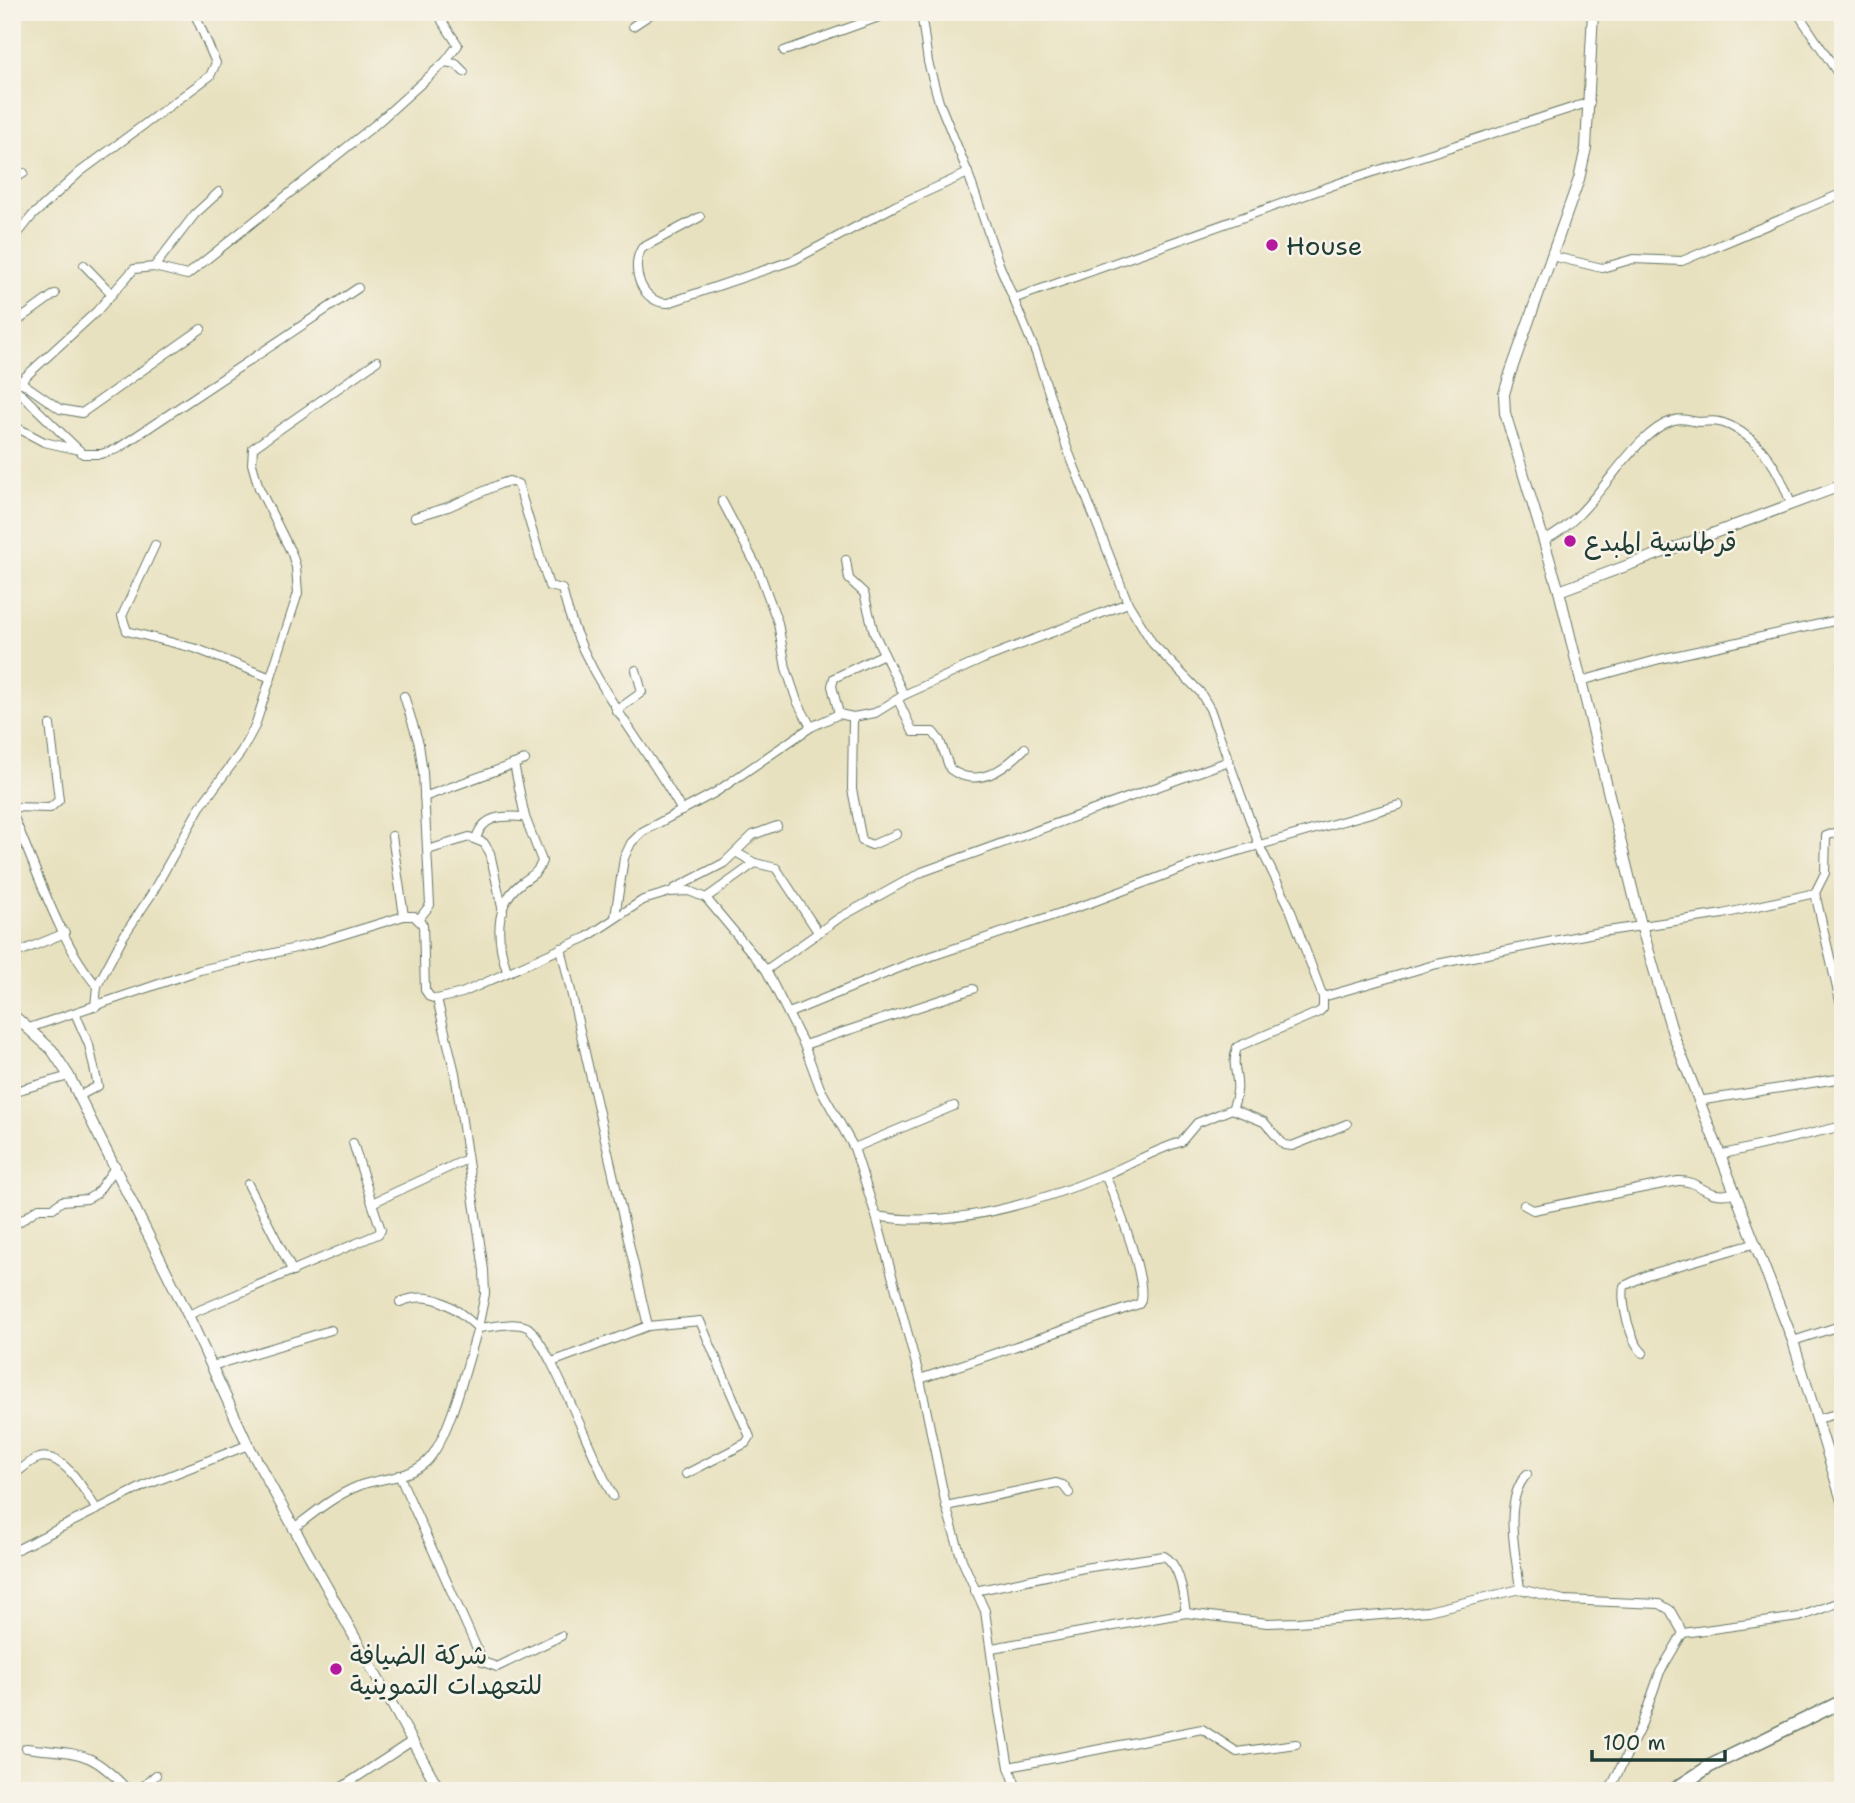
<svg xmlns="http://www.w3.org/2000/svg" width="1855" height="1803" viewBox="0 0 1855 1803" font-family="'Shantell Sans','Playpen Sans Arabic',sans-serif">
	<style>
		.lines { fill: none; stroke-linecap: round; stroke-linejoin: round }
		.minor-casing { stroke: #657665; stroke-width: 10 }
		.tertiary-casing { stroke: #657665; stroke-width: 12 }
		.trunk-casing { stroke: #657665; stroke-width: 15 }
		.minor { stroke: #fff; stroke-width: 8 }
		.tertiary { stroke: #fff; stroke-width: 10 }
		.trunk { stroke: #fff; stroke-width: 12 }
		.poi-dot { fill: #b5179e; stroke: #f7f3e8; stroke-width: 2.5 }
		.labels { text-anchor: middle; dominant-baseline: central; stroke-width: 5; stroke-linejoin: round; paint-order: stroke }
		.poi-label { font-size: 26px; fill: #1f3d34; stroke: #f7f3e8; text-anchor: start }
	</style>
	<rect width="100%" height="100%" fill="#f7f3e8"/>
	<filter id="ink" filterUnits="userSpaceOnUse"><feTurbulence type="fractalNoise" baseFrequency=".0143" numOctaves="2"/><feDisplacementMap in="SourceGraphic" scale="14" xChannelSelector="R" yChannelSelector="G"/><feConvolveMatrix kernelMatrix="1 2 1 2 8 2 1 2 1" color-interpolation-filters="sRGB"/></filter>
	<filter id="wash" filterUnits="userSpaceOnUse"><feTurbulence type="fractalNoise" baseFrequency=".00686" numOctaves="4" result="noise"/><feDisplacementMap in="SourceGraphic" scale="28" xChannelSelector="R" yChannelSelector="G"/><feGaussianBlur stdDeviation="1.57" result="paint"/><feColorMatrix in="noise" values="0 0 0 0 0 0 0 0 0 0 0 0 0 0 0 0 0 1.4 0 .05"/><feComposite in="paint" operator="in"/></filter>
	<g filter="url(#wash)">
		<rect width="100%" height="100%" fill="#e8e1bf"/>
	</g>
	<g filter="url(#ink)">
		<g class="lines">
			<defs>
				<g id="minor">
					<path d="M443 12 442 21 458 45 445 62"/>
					<path d="M921 12 928 62 939 102 968 173 999 264 1036 353 1067 448 1128 603 1153 644 1200 692 1210 709 1259 845 1289 906 1323 997"/>
					<path d="M1797 12 1843 81"/>
					<path d="M633 26 654 12"/>
					<path d="M784 51 893 12"/>
					<path d="M12 180 24 173"/>
					<path d="M700 217 642 248C629 268 642 304 668 303L794 260 895 206 968 173"/>
					<path d="M12 241 32 216 80 172 210 76 216 63 194 12"/>
					<path d="M1552 256 1602 268 1633 259 1682 261 1843 193"/>
					<path d="M84 265 112 294"/>
					<path d="M154 267 195 214 219 192"/>
					<path d="M1013 299 1348 180 1590 102"/>
					<path d="M12 325 55 294"/>
					<path d="M21 382 60 409 82 413 201 329"/>
					<path d="M15 388 83 454H101L117 449 358 288"/>
					<path d="M12 389 96 312 134 269 154 267 187 275 376 124 445 62 456 64 464 72"/>
					<path d="M12 425 44 442 79 450"/>
					<path d="M722 501 758 569 778 623 786 668 797 701 811 727"/>
					<path d="M415 517 448 507 500 484 509 481 518 484 549 586 562 589C583 679 639 733 682 811"/>
					<path d="M1545 540C1596 516 1628 434 1674 420 1684 417 1690 422 1700 422 1712 421 1719 420 1731 426 1764 443 1779 470 1791 504"/>
					<path d="M155 545 122 616 127 631 197 649 271 678"/>
					<path d="M846 560 849 579 864 593 874 633 904 695"/>
					<path d="M1581 681 1660 659 1843 619"/>
					<path d="M404 696 419 744 423 773 430 905 419 919"/>
					<path d="M898 700 913 732H933L940 741 950 769C978 790 1006 768 1025 748"/>
					<path d="M616 711 642 692 636 670"/>
					<path d="M839 714 832 686 834 678 884 654"/>
					<path d="M853 717 852 789 862 841 872 845 897 834"/>
					<path d="M424 797 525 760"/>
					<path d="M12 807 50 808 59 800 50 725"/>
					<path d="M12 813C36 867 59 942 97 986"/>
					<path d="M392 836 404 916"/>
					<path d="M476 839C483 814 504 816 525 817"/>
					<path d="M428 850 469 837 484 843 490 853 503 912"/>
					<path d="M737 853 755 863"/>
					<path d="M674 889 724 863 753 835 777 826"/>
					<path d="M1815 893 1840 1001"/>
					<path d="M706 898 755 863 776 868 818 932"/>
					<path d="M615 917 624 858 631 843 642 832 716 792 811 727 839 714 853 717 875 713 904 695 983 659 1128 603"/>
					<path d="M561 948 648 1326"/>
					<path d="M14 954 65 933"/>
					<path d="M766 970 839 918 922 872 1229 761"/>
					<path d="M507 971C497 942 493 906 520 884 530 876 538 874 542 861L525 817 514 764"/>
					<path d="M437 999 455 1073 484 1270 485 1294 478 1328"/>
					<path d="M95 1007 97 986 123 937 151 895 200 807 241 752 255 726 298 593 296 567 292 554 259 488 252 464 253 448 377 361"/>
					<path d="M75 1013 89 1045 98 1086 79 1096"/>
					<path d="M789 1013 911 963 1090 903 1197 863 1399 805"/>
					<path d="M29 1028 200 970 309 945 404 916H414L423 925 425 990 430 997 437 999 462 993 587 937 643 900 670 892 689 891 706 898 766 970 804 1045 820 1088 854 1148 876 1216 920 1379 946 1506 962 1560 985 1611 999 1711 1009 1767 1018 1791"/>
					<path d="M804 1045 973 989"/>
					<path d="M12 1092 69 1076"/>
					<path d="M1698 1101 1843 1078"/>
					<path d="M1232 1109 1264 1122 1284 1145 1292 1146 1347 1124"/>
					<path d="M353 1143 372 1203"/>
					<path d="M854 1148 954 1106"/>
					<path d="M1719 1155 1843 1126"/>
					<path d="M248 1184 293 1272"/>
					<path d="M1524 1205 1533 1210 1678 1181C1701 1180 1705 1200 1733 1193"/>
					<path d="M876 1216C949 1229 1034 1204 1102 1176 1129 1166 1153 1150 1181 1142L1197 1123 1232 1109C1245 1079 1229 1072 1237 1047L1319 1012 1323 1008V997L1437 964 1594 933 1723 914 1815 893 1825 873 1826 836 1843 830"/>
					<path d="M12 1227 39 1208H53L62 1201 87 1199 96 1194 116 1166"/>
					<path d="M400 1302C432 1289 454 1306 478 1328"/>
					<path d="M188 1315 378 1234 381 1230 372 1203 467 1159"/>
					<path d="M1793 1341 1843 1325"/>
					<path d="M1643 1353C1630 1341 1621 1304 1624 1286L1647 1275 1753 1244"/>
					<path d="M552 1362 648 1326 700 1321 750 1437 746 1443 686 1474"/>
					<path d="M212 1366 331 1330"/>
					<path d="M920 1379 1139 1304C1152 1290 1114 1195 1105 1175"/>
					<path d="M1818 1419 1843 1412"/>
					<path d="M16 1473C23 1468 31 1460 39 1458 64 1451 86 1493 97 1510"/>
					<path d="M1527 1474C1502 1501 1516 1555 1520 1589L1564 1600 1660 1604 1670 1610 1683 1633"/>
					<path d="M399 1475 483 1662 497 1667 561 1636"/>
					<path d="M946 1506 1056 1483 1063 1485 1069 1493"/>
					<path d="M293 1529C315 1512 335 1495 361 1485 381 1478 409 1478 426 1462 449 1441 468 1360 478 1328 492 1327 513 1321 527 1327 547 1337 596 1467 613 1496"/>
					<path d="M12 1552 146 1485 248 1445"/>
					<path d="M975 1591 1084 1568 1164 1556C1181 1565 1183 1596 1186 1613"/>
					<path d="M992 1648 1186 1613 1267 1623 1298 1622 1428 1611 1520 1589"/>
					<path d="M26 1748C82 1755 88 1748 129 1791"/>
					<path d="M1009 1767 1202 1729 1237 1752 1296 1744"/>
					<path d="M138 1791 156 1775"/>
					<path d="M336 1791 412 1741"/>
					<path d="M1609 1791 1641 1726 1660 1672 1683 1633 1799 1617 1843 1601"/>
				</g>
				<g id="tertiary">
					<path d="M1593 12 1586 148 1579 179 1510 374 1504 394 1505 413 1559 591 1641 925 1673 1034 1793 1341 1843 1504"/>
					<path d="M1559 591 1843 485"/>
					<path d="M12 1014 52 1050 69 1076 188 1315 248 1445 440 1791"/>
				</g>
				<path id="trunk" d="M1672 1791 1710 1766 1843 1701"/>
			</defs>
			<use href="#minor" class="minor-casing"/>
			<use href="#tertiary" class="tertiary-casing"/>
			<use href="#trunk" class="trunk-casing"/>
			<use href="#minor" class="minor"/>
			<use href="#tertiary" class="tertiary"/>
			<use href="#trunk" class="trunk"/>
		</g>
	</g>
	<g class="poi-dot">
		<circle cx="1272" cy="245" r="7"/>
		<circle cx="1570" cy="541" r="7"/>
		<circle cx="336" cy="1669" r="7"/>
	</g>
	<g class="labels">
		<g class="poi-label">
			<text x="1286" y="245">House</text>
			<text x="1584" y="541">قرطاسية المبدع</text>
			<text x="350" y="1654">شركة الضيافة<tspan x="350" dy="30">للتعهدات التموينية</tspan></text>
		</g>
	</g>
	<rect width="1855" height="1803" fill="none" stroke="#f7f3e8" stroke-width="42"/>
	<path d="M1592 1750v10h133v-10" fill="none" stroke="#1f3d34" stroke-width="3.5"/>
	<text x="1603" y="1750" font-size="21" fill="#1f3d34" stroke="#f7f3e8" stroke-width="5" paint-order="stroke">100 m</text>
</svg>
